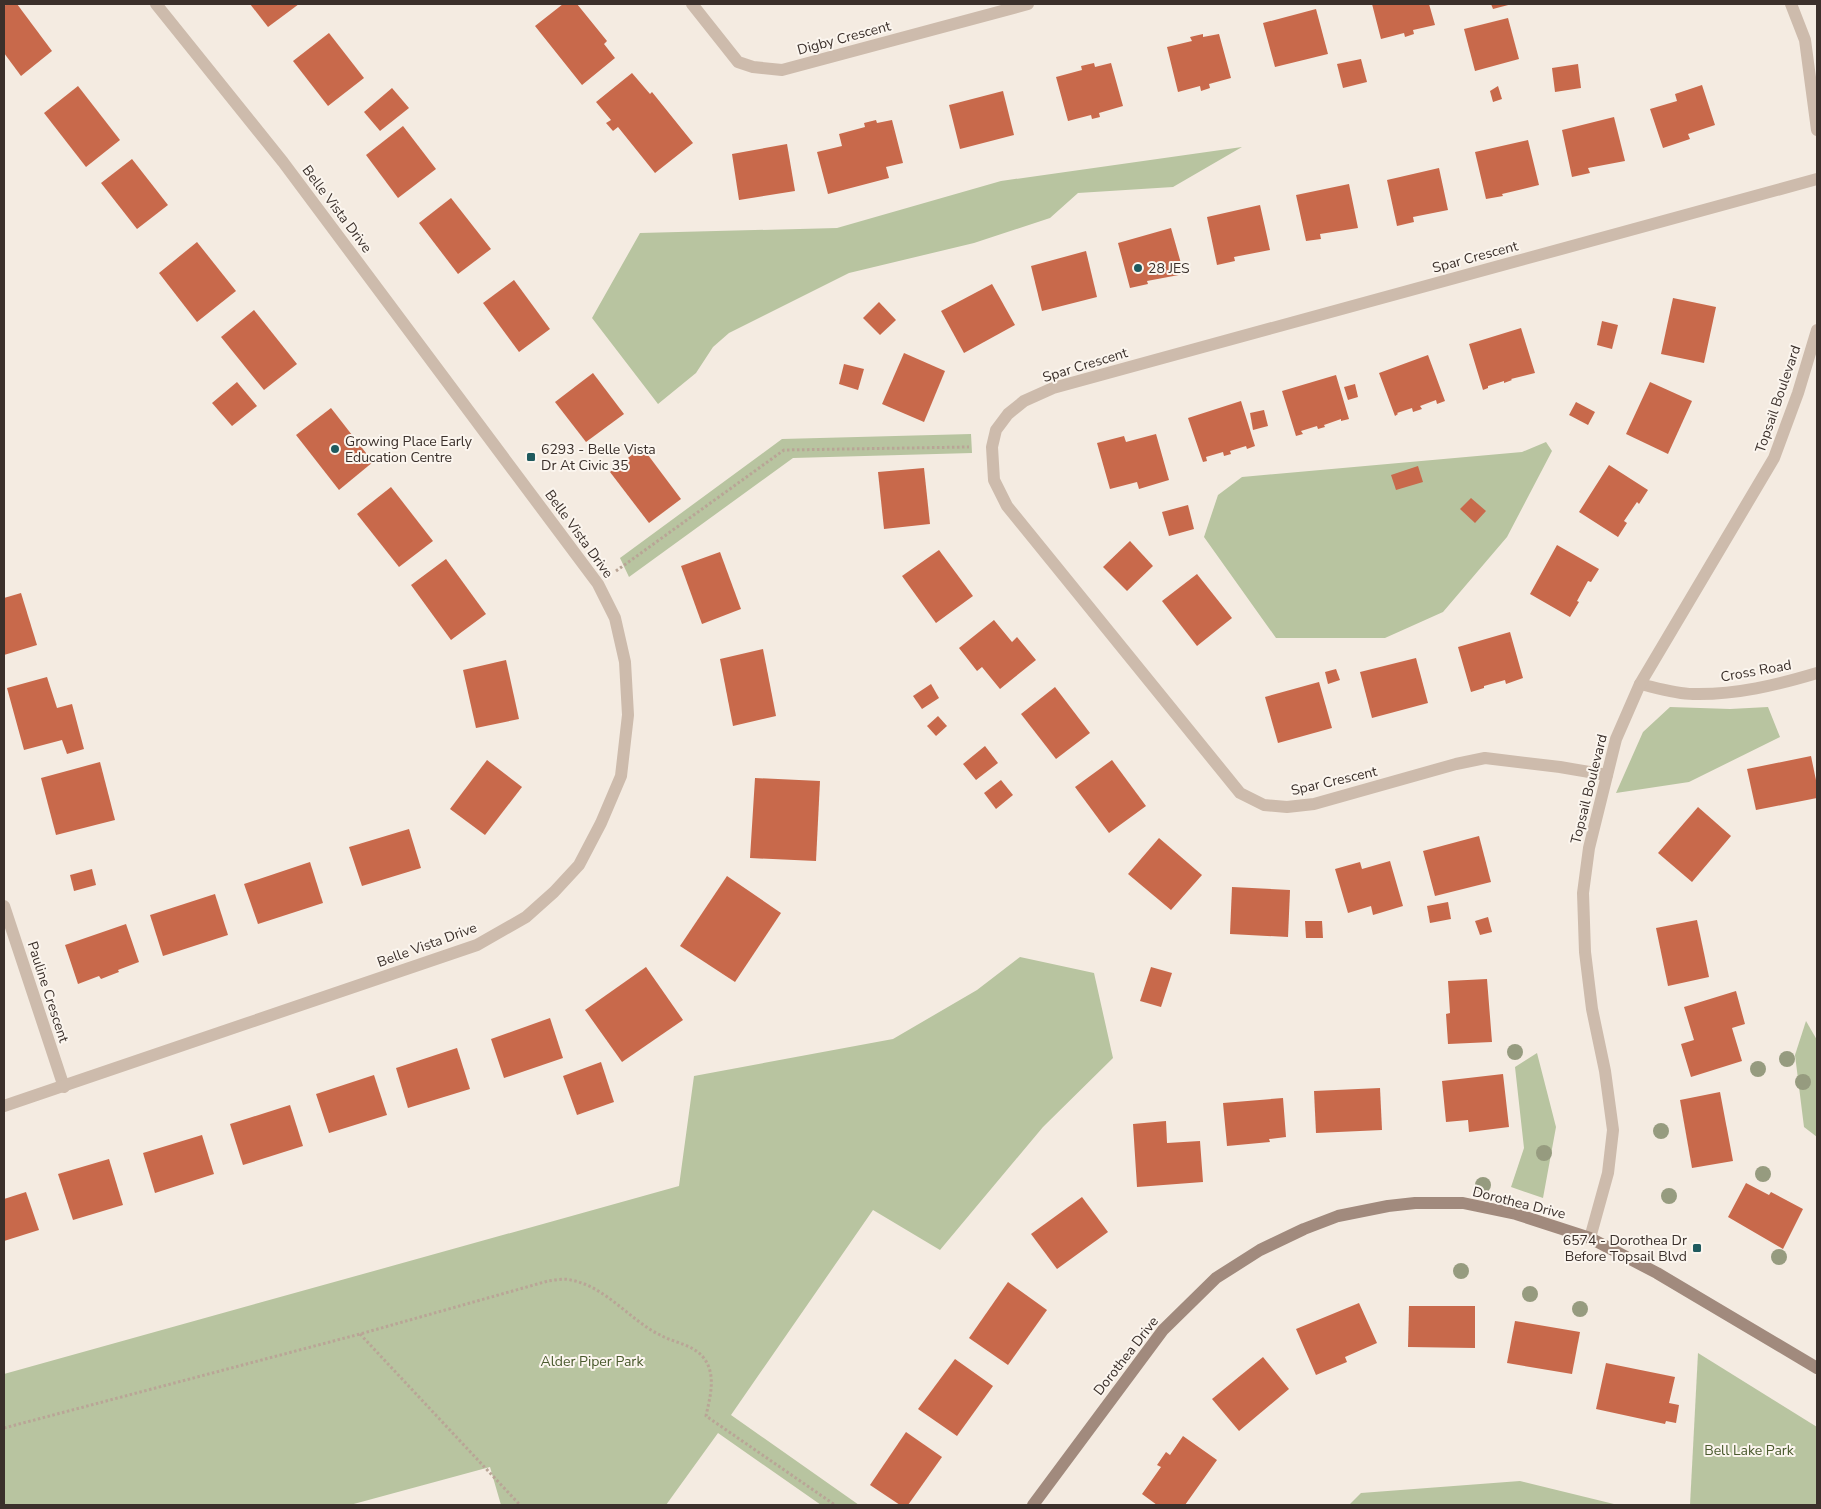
<svg xmlns="http://www.w3.org/2000/svg" width="1821" height="1509" viewBox="0 0 1821 1509" font-family="'Nunito Sans',sans-serif">
	<style>
		.green { fill: #b8c4a0 }
		.building { fill: #c8694b }
		.lines { fill: none; stroke-linecap: round; stroke-linejoin: round }
		.path { stroke: #b9a596; stroke-width: 3; stroke-dasharray: 2.5 2.5; stroke-linecap: butt }
		.street { stroke: #cdbbac; stroke-width: 12 }
		.secondary { stroke: #a18a7d; stroke-width: 12 }
		.tree { fill: #969b7f }
		.poi-dot { fill: #1f5a5e; stroke: #fbf5ee; stroke-width: 2 }
		.labels { text-anchor: middle; dominant-baseline: central; stroke-width: 4; stroke-linejoin: round; paint-order: stroke }
		.street-label { font-size: 14px; fill: #3b302b; stroke: #fbf5ee }
		.poi-label { font-size: 14px; fill: #3b302b; stroke: #fbf5ee; text-anchor: start }
		.park-label { font-size: 14px; fill: #4a5a2e; stroke: #fbf5ee }
	</style>
	<rect width="100%" height="100%" fill="#f4ebe1"/>
	<g class="green">
		<path d="M1242 147 1173 187 1078 193 1050 218 974 243 849 273 729 333 713 347 696 373 658 404 592 318 640 233 837 228 1001 181Z"/>
		<path d="M971 434 972 453 793 458 629 577 620 558 782 439Z"/>
		<path d="M1546 442 1552 451 1507 537 1443 612 1385 638H1276L1204 537 1218 495 1242 477 1522 452Z"/>
		<path d="M1670 707 1730 709 1768 707 1780 737 1689 782 1616 793 1643 732Z"/>
		<path d="M1020 957 1094 973 1113 1058 1043 1127 940 1250 873 1210 731 1415 859 1505H821L718 1433 666 1505H501L490 1467 350 1505H4V1374L679 1186 694 1076 893 1039 977 990Z"/>
		<path d="M1806 1021 1817 1040V1137L1804 1127 1795 1055Z"/>
		<path d="M1537 1053 1556 1127 1543 1198 1511 1187 1524 1148 1515 1067Z"/>
		<path d="M1698 1353 1817 1427V1505H1690Z"/>
		<path d="M1520 1481 1618 1505H1349L1361 1493Z"/>
	</g>
	<g class="building">
		<path d="M7 4H17L52 51 21 76 4 53V6Z"/>
		<path d="M250 4H299L268 27Z"/>
		<path d="M563 4H577L607 41 604 44 615 58 582 85 535 26Z"/>
		<path d="M1372 4H1429L1435 25 1413 30 1414 34 1405 37 1404 33 1381 39Z"/>
		<path d="M1491 4H1512L1493 9Z"/>
		<path d="M1316 9 1328 54 1275 67 1263 23Z"/>
		<path d="M1508 18 1519 59 1475 71 1464 29Z"/>
		<path d="M329 33 364 78 328 106 293 61Z"/>
		<path d="M1203 34V37L1219 34 1231 78 1209 84 1210 88 1201 91 1200 86 1178 92 1167 47 1192 41 1190 37Z"/>
		<path d="M1361 59 1367 82 1343 88 1337 64Z"/>
		<path d="M1094 63 1095 67 1111 63 1123 106 1099 113 1100 117 1092 119 1091 115 1068 121 1056 77 1082 70 1081 66Z"/>
		<path d="M1578 64 1581 88 1555 92 1552 68Z"/>
		<path d="M632 73 650 94 652 92 693 143 655 173 618 127 613 131 606 123 611 120 596 102Z"/>
		<path d="M1702 85 1715 125 1688 134 1690 139 1663 148 1650 109 1677 101 1675 94Z"/>
		<path d="M78 86 120 140 86 167 44 113Z"/>
		<path d="M1498 86 1502 99 1493 102 1490 91Z"/>
		<path d="M392 88 409 108 380 131 364 112Z"/>
		<path d="M1003 91 1014 135 960 149 949 105Z"/>
		<path d="M1614 117 1625 161 1588 168 1590 173 1572 177 1562 130Z"/>
		<path d="M876 120 877 123 892 120 903 163 886 167 889 178 828 194 817 152 842 146 839 134 865 127 864 123Z"/>
		<path d="M403 126 436 169 398 198 366 155Z"/>
		<path d="M1528 140 1539 185 1502 194 1503 196 1486 199 1475 152Z"/>
		<path d="M787 144 795 191 739 200 732 154Z"/>
		<path d="M132 159 168 205 137 229 101 183Z"/>
		<path d="M1439 168 1448 210 1413 217 1414 222 1397 226 1387 180Z"/>
		<path d="M1349 184 1358 228 1320 234 1321 239 1306 241 1296 195Z"/>
		<path d="M451 198 491 249 458 274 419 223Z"/>
		<path d="M1260 205 1270 250 1234 257 1235 261 1217 265 1207 217Z"/>
		<path d="M1171 228 1184 274 1147 281 1148 284 1130 288 1118 243Z"/>
		<path d="M197 242 236 291 197 322 159 273Z"/>
		<path d="M1086 251 1097 297 1042 311 1031 266Z"/>
		<path d="M514 280 550 329 519 352 483 303Z"/>
		<path d="M992 284 1015 325 964 353 941 311Z"/>
		<path d="M1673 298 1716 307 1704 363 1661 354Z"/>
		<path d="M879 302 896 320 880 335 863 318Z"/>
		<path d="M254 310 297 364 264 390 221 337Z"/>
		<path d="M1602 321 1618 325 1612 349 1597 345Z"/>
		<path d="M1521 328 1535 373 1511 379 1512 380 1504 383V381L1488 386V388L1483 390 1469 344Z"/>
		<path d="M904 353 945 371 924 422 882 404Z"/>
		<path d="M1428 355 1445 401 1437 404 1436 400 1420 406 1422 409 1413 412 1412 408 1397 413 1398 414 1395 416 1379 373Z"/>
		<path d="M844 364 864 369 858 390 839 384Z"/>
		<path d="M593 373 624 414 586 442 555 402Z"/>
		<path d="M1336 375 1349 419 1341 421V419L1324 425 1325 427 1318 429 1317 426 1301 431 1303 434 1296 436 1282 391Z"/>
		<path d="M237 382 257 406 232 426 212 403Z"/>
		<path d="M1650 382 1692 401 1668 454 1626 434Z"/>
		<path d="M1355 384 1358 397 1348 400 1344 387Z"/>
		<path d="M1241 401 1255 446 1247 449 1246 446 1230 451 1231 454 1224 456 1223 452 1206 457 1207 461 1203 462 1188 418Z"/>
		<path d="M1576 402 1595 412 1588 425 1569 415Z"/>
		<path d="M331 408 373 462 339 490 296 435Z"/>
		<path d="M1264 410 1268 426 1253 430 1250 413Z"/>
		<path d="M1156 434 1169 480 1139 489 1137 482 1110 489 1097 443 1124 436 1126 442Z"/>
		<path d="M642 447 681 499 649 523 610 472Z"/>
		<path d="M1609 465 1648 490 1639 504 1637 502 1624 521 1627 523 1618 537 1579 512Z"/>
		<path d="M1418 466 1423 482 1396 490 1391 475Z"/>
		<path d="M924 468 930 524 884 529 878 472Z"/>
		<path d="M391 487 433 541 399 567 357 514Z"/>
		<path d="M1471 498 1486 511 1475 523 1460 509Z"/>
		<path d="M1188 505 1194 529 1169 536 1162 512Z"/>
		<path d="M1130 541 1153 566 1127 591 1103 567Z"/>
		<path d="M1557 545 1599 569 1591 582 1588 581 1577 601 1579 602 1570 617 1530 594Z"/>
		<path d="M939 550 973 596 936 623 902 576Z"/>
		<path d="M720 552 741 609 702 624 681 566Z"/>
		<path d="M446 559 486 614 451 640 411 585Z"/>
		<path d="M1197 574 1232 618 1197 646 1162 601Z"/>
		<path d="M21 593 37 645 4 655V598Z"/>
		<path d="M994 620 1012 642 1017 637 1036 660 1000 689 982 667 977 671 959 648Z"/>
		<path d="M1510 632 1523 678 1506 684 1505 680 1484 686V688L1471 692 1458 647Z"/>
		<path d="M763 649 776 716 733 726 720 659Z"/>
		<path d="M1416 658 1428 703 1372 718 1360 672Z"/>
		<path d="M506 660 519 719 476 728 463 670Z"/>
		<path d="M1336 669 1340 680 1328 684 1325 672Z"/>
		<path d="M47 677 57 708 72 704 84 749 67 754 62 740 24 750 7 688Z"/>
		<path d="M1319 682 1332 728 1278 743 1265 697Z"/>
		<path d="M931 684 939 698 922 709 913 696Z"/>
		<path d="M1055 687 1090 733 1056 759 1021 714Z"/>
		<path d="M938 716 947 726 936 736 927 726Z"/>
		<path d="M985 746 998 763 976 780 963 764Z"/>
		<path d="M1811 756 1817 785V798L1756 810 1747 769Z"/>
		<path d="M487 760 522 787 485 835 450 809Z"/>
		<path d="M1112 760 1146 806 1109 833 1075 787Z"/>
		<path d="M100 762 115 820 56 835 41 778Z"/>
		<path d="M755 778 820 781 816 861 750 858Z"/>
		<path d="M1001 780 1013 795 996 809 984 793Z"/>
		<path d="M1698 807 1731 836 1692 882 1658 853Z"/>
		<path d="M409 829 421 868 362 886 349 847Z"/>
		<path d="M1479 836 1491 882 1435 896 1423 851Z"/>
		<path d="M1159 838 1202 875 1171 910 1128 874Z"/>
		<path d="M1390 861 1403 906 1373 915 1371 906 1348 913 1335 869 1360 862 1362 869Z"/>
		<path d="M310 862 323 903 258 924 244 884Z"/>
		<path d="M92 869 96 885 74 891 70 875Z"/>
		<path d="M727 876 781 913 735 982 680 946Z"/>
		<path d="M1232 887 1290 890 1288 937 1230 934Z"/>
		<path d="M215 894 228 935 163 956 150 915Z"/>
		<path d="M1448 902 1451 919 1430 923 1427 906Z"/>
		<path d="M1488 917 1492 932 1480 935 1475 921Z"/>
		<path d="M1697 920 1709 977 1668 986 1656 928Z"/>
		<path d="M1305 921H1322L1323 938H1306Z"/>
		<path d="M126 924 139 962 118 970 119 972 101 979 99 976 78 984 65 945Z"/>
		<path d="M646 967 683 1020 622 1062 585 1010Z"/>
		<path d="M1151 967 1172 973 1161 1007 1140 1001Z"/>
		<path d="M1487 979 1492 1042 1448 1044 1446 1014 1450 1013 1448 981Z"/>
		<path d="M1736 991 1745 1024 1732 1028 1742 1061 1691 1077 1681 1044 1694 1040 1684 1007Z"/>
		<path d="M550 1018 563 1058 504 1078 491 1039Z"/>
		<path d="M457 1048 470 1089 408 1108 396 1068Z"/>
		<path d="M601 1062 614 1102 577 1115 563 1076Z"/>
		<path d="M1503 1074 1509 1127 1469 1132 1468 1120 1446 1122 1442 1081Z"/>
		<path d="M374 1075 387 1115 329 1133 316 1094Z"/>
		<path d="M1380 1088 1382 1130 1316 1133 1314 1091Z"/>
		<path d="M1720 1092 1733 1161 1692 1168 1680 1100Z"/>
		<path d="M1283 1098 1286 1137 1269 1139 1270 1142 1227 1146 1223 1103Z"/>
		<path d="M290 1105 303 1146 243 1165 230 1124Z"/>
		<path d="M1166 1121 1167 1143 1200 1141 1203 1182 1137 1187 1133 1124Z"/>
		<path d="M202 1135 214 1174 155 1193 143 1153Z"/>
		<path d="M109 1159 123 1205 73 1220 58 1174Z"/>
		<path d="M1746 1183 1769 1195 1771 1192 1803 1209 1783 1249 1728 1217Z"/>
		<path d="M26 1192 39 1230 4 1241V1199Z"/>
		<path d="M1082 1197 1108 1232 1057 1269 1031 1234Z"/>
		<path d="M1008 1282 1047 1310 1008 1365 969 1338Z"/>
		<path d="M1359 1303 1377 1343 1345 1357 1347 1362 1316 1375 1296 1329Z"/>
		<path d="M1409 1306H1475V1348L1408 1347Z"/>
		<path d="M1515 1321 1580 1332 1572 1374 1507 1363Z"/>
		<path d="M1263 1357 1289 1389 1239 1431 1212 1399Z"/>
		<path d="M955 1359 993 1386 957 1436 918 1409Z"/>
		<path d="M1606 1363 1675 1377 1669 1403 1679 1405 1676 1423 1666 1421 1665 1424 1596 1409Z"/>
		<path d="M906 1432 942 1457 908 1505H900L870 1485Z"/>
		<path d="M1183 1436 1217 1460 1185 1505H1157L1142 1494 1161 1467 1157 1465 1166 1452 1170 1455Z"/>
	</g>
	<g class="lines">
		<g class="path">
			<path d="M616 571 784 450 969 447"/>
			<path d="M360 1334 520 1505"/>
			<path d="M4 1428 360 1334 548 1281C555 1280 564 1278 571 1280 607 1287 630 1321 662 1336 676 1343 693 1345 703 1357 717 1374 710 1397 706 1416L835 1505"/>
		</g>
		<g class="street">
			<path d="M692 4 738 62 753 67 782 70 1028 4"/>
			<path d="M1791 4 1805 40 1817 130"/>
			<path d="M1640 684C1657 688 1676 694 1693 694 1736 695 1777 685 1817 673"/>
			<path d="M1607 775 1560 767 1485 758 1456 764 1314 804 1287 807 1264 805 1240 793 1007 506 994 480 992 447 996 430 1008 414 1024 401 1053 388 1817 179"/>
			<path d="M4 906 64 1087"/>
			<path d="M4 1106 477 945 526 917 554 892 579 865 601 823 621 776 628 715 625 662 615 618 598 584 283 162 156 4"/>
			<path d="M1590 1238 1608 1173 1613 1130 1605 1071 1592 1009 1585 952 1583 893 1589 848 1616 739 1640 684 1774 458 1798 393 1817 330"/>
		</g>
		<path class="secondary" d="M1033 1505 1163 1330 1216 1278 1260 1250 1304 1229 1338 1216 1388 1206 1415 1203H1463L1516 1214 1590 1238 1657 1273 1817 1368"/>
	</g>
	<g class="tree">
		<circle cx="1515" cy="1052" r="8"/>
		<circle cx="1787" cy="1059" r="8"/>
		<circle cx="1758" cy="1069" r="8"/>
		<circle cx="1803" cy="1082" r="8"/>
		<circle cx="1661" cy="1131" r="8"/>
		<circle cx="1544" cy="1153" r="8"/>
		<circle cx="1763" cy="1174" r="8"/>
		<circle cx="1483" cy="1185" r="8"/>
		<circle cx="1669" cy="1196" r="8"/>
		<circle cx="1779" cy="1257" r="8"/>
		<circle cx="1461" cy="1271" r="8"/>
		<circle cx="1530" cy="1294" r="8"/>
		<circle cx="1580" cy="1309" r="8"/>
	</g>
	<g class="poi-dot">
		<circle cx="1138" cy="268" r="5"/>
		<circle cx="335" cy="449" r="5"/>
		<rect x="526" y="452" width="10" height="10" rx="2.5"/>
		<rect x="1692" y="1243" width="10" height="10" rx="2.5"/>
	</g>
	<g class="labels">
		<g class="street-label">
			<text transform="translate(844 38) rotate(-15)">Digby Crescent</text>
			<text transform="translate(337 209) rotate(53)">Belle Vista Drive</text>
			<text transform="translate(1475 257) rotate(-15)">Spar Crescent</text>
			<text transform="translate(1085 365) rotate(-17)">Spar Crescent</text>
			<text transform="translate(1778 399) rotate(-71)">Topsail Boulevard</text>
			<text transform="translate(579 534) rotate(54)">Belle Vista Drive</text>
			<text transform="translate(1756 671) rotate(-10)">Cross Road</text>
			<text transform="translate(1334 781) rotate(-13)">Spar Crescent</text>
			<text transform="translate(1589 789) rotate(-76)">Topsail Boulevard</text>
			<text transform="translate(427 945) rotate(-20)">Belle Vista Drive</text>
			<text transform="translate(48 992) rotate(72)">Pauline Crescent</text>
			<text transform="translate(1519 1203) rotate(14)">Dorothea Drive</text>
			<text transform="translate(1126 1356) rotate(-52)">Dorothea Drive</text>
		</g>
		<g class="poi-label">
			<text x="1148" y="268">28 JES</text>
			<text x="345" y="441">Growing Place Early<tspan x="345" dy="16">Education Centre</tspan></text>
			<text x="541" y="449">6293 - Belle Vista<tspan x="541" dy="16">Dr At Civic 35</tspan></text>
			<text x="1687" y="1240" text-anchor="end">6574 - Dorothea Dr<tspan x="1687" dy="16">Before Topsail Blvd</tspan></text>
		</g>
		<g class="park-label">
			<text x="592" y="1361">Alder Piper Park</text>
			<text x="1749" y="1450">Bell Lake Park</text>
		</g>
	</g>
	<rect width="1821" height="1509" fill="none" stroke="#3b302b" stroke-width="10"/>
</svg>
